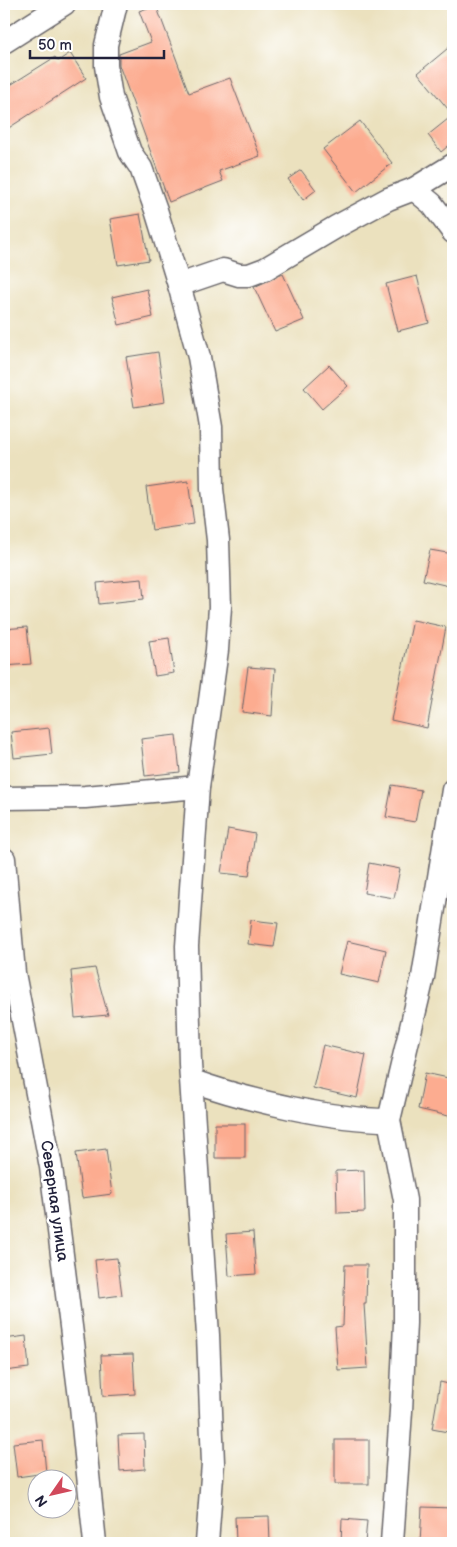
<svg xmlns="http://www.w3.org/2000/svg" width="457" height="1547" viewBox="0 0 457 1547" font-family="'Balsamiq Sans',sans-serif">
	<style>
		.building { fill: #fcac90 }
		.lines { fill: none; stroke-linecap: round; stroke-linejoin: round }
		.minor-casing { stroke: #686569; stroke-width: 25 }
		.minor { stroke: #fff; stroke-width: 22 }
		.labels { text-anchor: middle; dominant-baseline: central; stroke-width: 5; stroke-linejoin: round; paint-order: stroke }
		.street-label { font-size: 16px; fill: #22223b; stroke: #fff }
	</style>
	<rect width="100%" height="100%" fill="#fff"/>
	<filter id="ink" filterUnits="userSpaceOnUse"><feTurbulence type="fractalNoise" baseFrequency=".02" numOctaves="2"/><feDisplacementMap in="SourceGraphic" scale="10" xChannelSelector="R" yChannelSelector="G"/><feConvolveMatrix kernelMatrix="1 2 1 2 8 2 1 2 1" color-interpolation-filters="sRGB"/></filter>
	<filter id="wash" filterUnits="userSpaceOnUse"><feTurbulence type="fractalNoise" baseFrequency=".0096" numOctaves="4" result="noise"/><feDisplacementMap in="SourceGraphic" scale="20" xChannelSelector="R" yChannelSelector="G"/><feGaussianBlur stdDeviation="1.12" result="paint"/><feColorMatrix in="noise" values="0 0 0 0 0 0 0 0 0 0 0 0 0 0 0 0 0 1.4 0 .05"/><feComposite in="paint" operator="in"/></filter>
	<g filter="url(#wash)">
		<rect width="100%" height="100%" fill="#ebe1be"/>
		<g id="blocks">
			<g class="building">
				<path d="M156 5 189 93 230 78 260 156 219 171 223 181 169 202 119 65V54L151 42 139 11Z"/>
				<path d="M453 44V142L441 152 428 135 453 115 418 73Z"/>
				<path d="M70 53 86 78 4 131V89L55 57 58 61Z"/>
				<path d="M360 121 392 163 356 192 323 149Z"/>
				<path d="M301 170 316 190 303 200 288 179Z"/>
				<path d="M140 214 149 260 118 265 110 219Z"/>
				<path d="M283 274 304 320 275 332 254 287Z"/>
				<path d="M417 276 429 323 398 331 386 284Z"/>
				<path d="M147 289 153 317 119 325 112 297Z"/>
				<path d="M158 352 165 402 134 407 126 357Z"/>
				<path d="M329 365 348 386 322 409 304 388Z"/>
				<path d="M188 481 194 524 152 530 146 487Z"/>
				<path d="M430 550 453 554V587L423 580Z"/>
				<path d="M142 579 144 599 99 604 97 583Z"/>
				<path d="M413 620 446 627 427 728 391 720Z"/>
				<path d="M27 627 31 664 4 666V629Z"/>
				<path d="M169 638 174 673 155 676 149 641Z"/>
				<path d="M248 667 275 669 272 716 242 712Z"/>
				<path d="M49 728 52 754 14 758 11 732Z"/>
				<path d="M176 735 180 772 145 776 141 739Z"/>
				<path d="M392 785 421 790 415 822 386 817Z"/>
				<path d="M228 829 255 834 249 876 221 873Z"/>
				<path d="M369 863 400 869 394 898 364 893Z"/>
				<path d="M251 920 278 923 274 947 248 944Z"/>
				<path d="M347 941 386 950 379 983 339 974Z"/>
				<path d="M95 968 108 1015 75 1018 71 971Z"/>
				<path d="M323 1045 366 1055 357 1098 313 1088Z"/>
				<path d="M425 1073 453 1079V1117L418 1109Z"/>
				<rect x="215" y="1124" width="30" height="34"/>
				<path d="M106 1149 112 1194 82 1198 76 1153Z"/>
				<path d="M364 1170 365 1212 337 1213 336 1171Z"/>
				<path d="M253 1232 256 1274 229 1276 226 1234Z"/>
				<path d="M117 1258 122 1295 99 1298 95 1260Z"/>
				<path d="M345 1265H367L366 1304H364L368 1368 338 1370 335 1327 343 1326Z"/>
				<path d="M26 1336 29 1368 4 1371V1339Z"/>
				<path d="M133 1354 135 1394 103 1396 101 1355Z"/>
				<path d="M440 1382 453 1385V1433L432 1429Z"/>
				<path d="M144 1434 145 1469 120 1471 118 1435Z"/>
				<path d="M43 1440 46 1473 17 1477 13 1443Z"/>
				<rect x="335" y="1440" width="34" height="44"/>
				<path d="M422 1507 453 1508V1543H420Z"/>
				<path d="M269 1516 270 1543H236L235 1517Z"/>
				<path d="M342 1519 367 1521 365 1543H341Z"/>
			</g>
		</g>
	</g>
	<g filter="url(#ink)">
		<use href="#blocks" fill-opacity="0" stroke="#686569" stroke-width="1"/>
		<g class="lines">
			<defs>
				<g id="minor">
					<path d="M116 4 106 45V66L111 97 130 152 141 168 156 210 179 285 223 270 239 275H249L265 269 336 227 388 199 414 189 453 165"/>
					<path d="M4 42 64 4"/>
					<path d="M414 189 432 204 453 232"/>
					<path d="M179 285 199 357 211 427 212 489 218 540 220 607 217 650 198 787 187 946 190 1064 208 1335 213 1463 207 1543"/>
					<path d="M4 798 85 797 198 787"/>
					<path d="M4 859 14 973 51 1167 81 1406 95 1543"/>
					<path d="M193 1081C246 1100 332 1120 389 1120"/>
					<path d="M392 1543 401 1411 405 1323V1200L389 1120 423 977 453 790"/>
				</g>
			</defs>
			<use href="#minor" class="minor-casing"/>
			<use href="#minor" class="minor"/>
		</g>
	</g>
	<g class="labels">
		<g class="street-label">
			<text transform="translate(54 1201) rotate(82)">Северная улица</text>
		</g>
	</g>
	<rect width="457" height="1547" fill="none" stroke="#fff" stroke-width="20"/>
	<g transform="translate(52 1494) rotate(236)"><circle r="24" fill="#ffffff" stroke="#a7a7b1"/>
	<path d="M0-4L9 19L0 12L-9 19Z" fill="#d1495b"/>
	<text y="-8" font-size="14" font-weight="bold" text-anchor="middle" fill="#22223b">N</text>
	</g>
	<path d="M30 50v8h134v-8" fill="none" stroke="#22223b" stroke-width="2.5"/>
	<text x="38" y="50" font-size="15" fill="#22223b" stroke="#ffffff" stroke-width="4" paint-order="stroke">50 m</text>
</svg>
